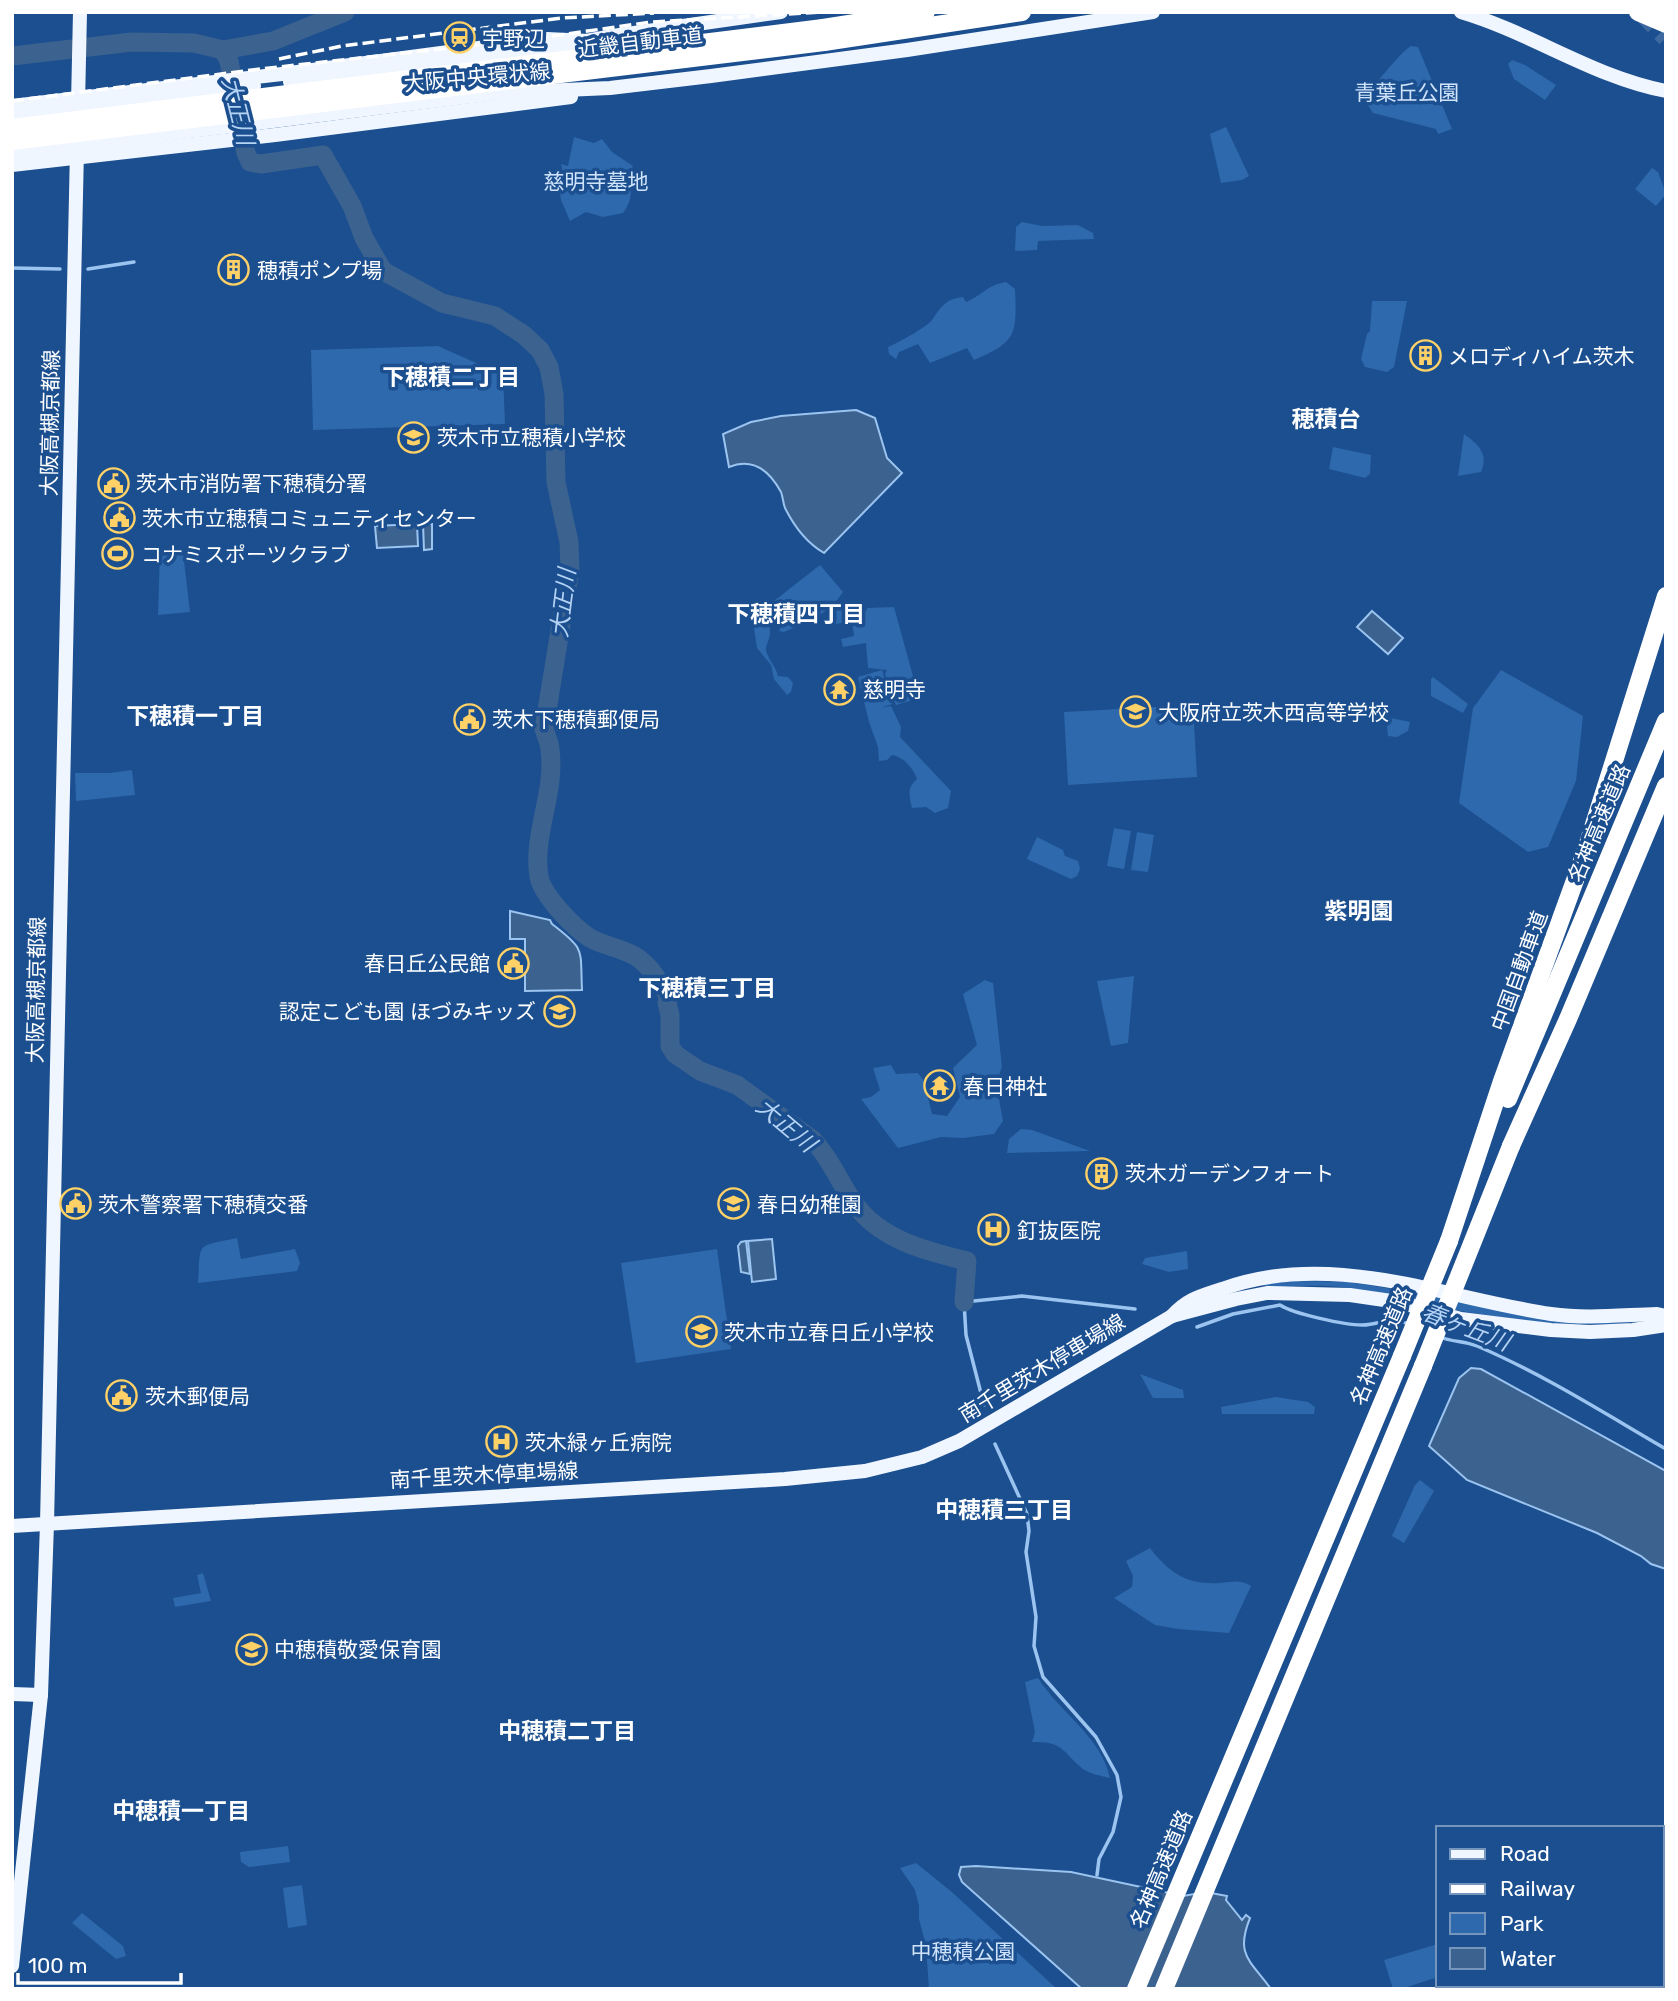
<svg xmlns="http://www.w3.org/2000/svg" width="1678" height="2001" viewBox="0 0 1678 2001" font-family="Rubik,'Noto Sans JP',sans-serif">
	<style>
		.green { fill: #2e69ad }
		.water { fill: #3c6290; stroke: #9cc4f0; stroke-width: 2 }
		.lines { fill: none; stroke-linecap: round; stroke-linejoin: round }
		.stream { stroke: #9cc4f0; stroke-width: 3.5 }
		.river { stroke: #3c6290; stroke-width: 19 }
		.highway-tunnel { stroke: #3d69a0; stroke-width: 18; stroke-dasharray: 18 9; stroke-linecap: butt }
		.major { stroke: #f0f6ff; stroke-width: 14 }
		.highway { stroke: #fff; stroke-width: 18 }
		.rail { stroke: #fff; stroke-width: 3.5; stroke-dasharray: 12 5; stroke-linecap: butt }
		.major-bridge { stroke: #f0f6ff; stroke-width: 14 }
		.highway-bridge { stroke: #fff; stroke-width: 18 }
		.labels { text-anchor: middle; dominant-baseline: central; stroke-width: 7; stroke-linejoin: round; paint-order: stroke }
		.poi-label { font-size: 21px; fill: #fff; stroke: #1b4f8f; text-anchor: start }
		.street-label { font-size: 21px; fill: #fff; stroke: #1b4f8f }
		.park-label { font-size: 21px; fill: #cfe3fa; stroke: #1b4f8f }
		.water-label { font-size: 23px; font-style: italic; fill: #b5d3f5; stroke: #1b4f8f }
		.neighbourhood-label { font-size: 23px; font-weight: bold; fill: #fff; stroke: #1b4f8f }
	</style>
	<rect width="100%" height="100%" fill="#1b4f8f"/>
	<g class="green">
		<path d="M1411 46 1418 47 1452 129 1438 134 1436 129 1373 113 1363 98C1375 86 1400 52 1411 46Z"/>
		<path d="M1512 60 1525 65 1556 85 1545 100 1514 79 1508 64Z"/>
		<path d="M1226 127 1249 176 1242 180 1221 183 1210 134Z"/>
		<path d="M574 137 594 143 602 139 612 152 633 166C624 181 639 193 623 213L603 217 586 212 570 221 561 200 558 178 563 173 561 164 568 166Z"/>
		<path d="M1652 168 1658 172 1666 194 1656 206 1635 189Z"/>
		<path d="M1022 222 1042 226 1078 225 1093 233 1094 239 1038 241 1037 250 1015 251 1016 227Z"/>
		<path d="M1006 282 1015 289C1017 334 1017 342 974 360L967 348 930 363 918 344 899 352 896 359 889 354 888 347C896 344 927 327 932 320 941 307 945 299 963 297L966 302C983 295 987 285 1006 282Z"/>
		<path d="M1372 301H1407L1394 367 1387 372 1365 367 1361 359 1367 334 1370 331Z"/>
		<path d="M438 346 503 375 505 424 313 430 311 350Z"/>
		<path d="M1464 434C1478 444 1489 454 1481 472L1458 476Z"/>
		<path d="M1333 447 1371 455 1370 474 1365 478 1329 469Z"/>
		<path d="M160 552H183L190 612 158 615Z"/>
		<path d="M820 565 843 592C829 614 807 622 784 632L779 631 782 623 780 615 769 607 774 601Z"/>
		<path d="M842 603 867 611V608L894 607 919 698 896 705 885 674 887 670 868 668 866 643 843 647 841 639 854 636 852 621 836 624 827 617Z"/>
		<path d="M764 607 768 610C767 618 770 625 770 633 770 639 766 644 766 650 768 660 776 666 778 676L788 677 793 683 791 692 787 695 774 679 771 665 757 648 752 616Z"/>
		<path d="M882 670 892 704 881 708 891 706 901 727 900 737 951 791 948 808 935 813 926 807 912 808C909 796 907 787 917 779 913 768 904 757 892 755L887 760 879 761 878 747 869 722 858 677Z"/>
		<path d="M1501 670 1583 716 1576 781 1548 847 1528 852 1459 803 1473 708Z"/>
		<path d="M1433 677 1468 704 1463 713 1431 696V679Z"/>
		<path d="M1193 705 1197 777 1068 785 1064 712Z"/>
		<path d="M1386 717 1410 722 1408 731 1397 737 1388 736Z"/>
		<path d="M132 770 135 795 76 801 75 773H110Z"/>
		<path d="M1114 828 1131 831 1124 869 1107 866Z"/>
		<path d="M1137 832 1154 835 1148 872 1131 870Z"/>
		<path d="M1037 837 1063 850 1065 856 1078 861 1080 869 1077 876 1071 879 1027 859Z"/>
		<path d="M1134 976 1128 1043 1111 1046 1097 981Z"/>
		<path d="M985 980 993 983 1002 1067C994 1085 1000 1102 1003 1121L994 1134 963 1138 941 1137 898 1148 861 1099 871 1097 880 1090 873 1068 891 1065 896 1074 918 1073 924 1081 932 1114 947 1116 960 1097 953 1068 977 1045 963 994Z"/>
		<path d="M1021 1129 1032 1130 1090 1151 1007 1153 1009 1139Z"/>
		<path d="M237 1238 241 1259 295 1249 300 1263 297 1271 198 1283C201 1241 195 1247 237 1238Z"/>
		<path d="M717 1249 731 1349 636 1363 621 1263Z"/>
		<path d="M1187 1251 1188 1269 1169 1272 1142 1264 1145 1258Z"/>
		<path d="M1296 1281 1349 1282 1605 1323 1643 1322C1584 1328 1525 1322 1466 1312 1427 1306 1390 1293 1350 1288 1322 1284 1293 1286 1264 1288L1266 1284Z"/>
		<path d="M1140 1374 1183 1390 1184 1398H1153Z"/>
		<path d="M1276 1397 1308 1402 1315 1407 1314 1414H1222L1221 1407Z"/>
		<path d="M1420 1480 1434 1491 1404 1543 1392 1536 1415 1485Z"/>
		<path d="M1150 1548C1169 1573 1187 1585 1220 1583 1233 1582 1239 1579 1251 1586L1229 1633 1178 1629 1155 1625 1114 1598 1132 1587 1133 1576 1126 1561Z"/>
		<path d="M203 1573 211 1601 175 1607 173 1598 201 1593 197 1575Z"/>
		<path d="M1038 1678C1060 1713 1101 1736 1110 1778 1102 1776 1090 1774 1083 1769 1062 1752 1064 1741 1032 1742L1035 1732 1025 1682Z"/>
		<path d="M288 1846 290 1862 249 1867 241 1862 240 1852Z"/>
		<path d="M916 1863 953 1893 1057 1989H929L926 1946 919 1919V1906L915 1890 900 1868Z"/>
		<path d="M302 1885 307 1925 288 1928 283 1888Z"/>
		<path d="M82 1913 123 1946 126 1956 116 1959 72 1923Z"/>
		<path d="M1438 1944V1977L1401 1989H1393L1384 1960Z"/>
	</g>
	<g class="water">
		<path d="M856 410 875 418 887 458 902 473 824 553C807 543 794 526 785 508 783 503 783 497 781 492 769 470 753 457 729 467L723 434 751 422 781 416Z"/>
		<path d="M417 524 418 546 377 548 375 526Z"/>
		<path d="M423 524H432V549L424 550Z"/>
		<path d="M1372 611 1403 638 1388 654 1357 627Z"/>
		<path d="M510 911 550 920 552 924C586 950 580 948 582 990L525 991V939H510Z"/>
		<path d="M772 1239 776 1279 752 1282 748 1241Z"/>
		<path d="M746 1241 750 1274 741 1272 738 1246 741 1242Z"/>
		<path d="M1471 1368 1481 1369 1666 1471V1569L1651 1564 1641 1556 1597 1533 1467 1480 1429 1446 1459 1378Z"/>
		<path d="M976 1866 1071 1872 1183 1896 1206 1892 1227 1896 1226 1900 1242 1920 1246 1915 1250 1918C1235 1955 1250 1960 1271 1989H1082L962 1882 959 1875 961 1867Z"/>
	</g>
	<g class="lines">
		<g class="stream">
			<path d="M12 268 60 269"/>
			<path d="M88 269 134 262"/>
			<path d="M1197 1327 1233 1314 1280 1305C1294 1314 1345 1325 1362 1325 1383 1325 1385 1314 1411 1325"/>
			<path d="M1440 1337C1452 1342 1465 1341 1477 1346 1543 1374 1604 1413 1666 1449"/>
			<path d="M984 1405 966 1335 964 1302 1022 1296 1135 1309"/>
			<path d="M995 1444 1027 1514 1029 1531 1026 1552 1036 1617 1034 1646 1043 1677 1096 1737 1117 1775 1121 1797 1113 1832 1099 1859 1097 1875"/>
		</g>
		<g class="river">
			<path d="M223 50 229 61 246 153 250 162 261 164 323 155 352 206 364 238 383 271 442 303 495 316 524 335 540 350 549 367 554 394 556 482 569 542 570 569 544 729C546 736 550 743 550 750 556 793 532 834 539 877 543 896 574 928 590 938 604 946 621 948 635 956 651 966 659 982 669 997L667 1003 670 1015V1046L675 1054 700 1071 737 1085 813 1140C830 1158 840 1183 854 1203 880 1240 926 1251 967 1261L964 1302"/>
			<path d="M12 56 132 42 194 43 223 50 273 41 345 12"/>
		</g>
		<path class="highway-tunnel" d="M1642 13 1666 38"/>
		<g class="major">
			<path d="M1461 12C1532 33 1593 77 1666 91"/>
			<path d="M290 82 490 59 613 36 781 12"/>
			<path d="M12 106 282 74 547 39 589 41"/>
			<path d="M257 123 496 93 610 88 711 76 907 50 1153 12"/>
			<path d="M12 165 275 135 571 97"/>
			<path d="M1172 1316C1187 1299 1201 1296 1222 1289 1332 1249 1443 1298 1551 1314 1586 1319 1622 1315 1657 1314L1666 1316"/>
			<path d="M12 1526 785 1479 865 1471 922 1457 959 1441 1172 1316 1236 1299 1267 1293 1350 1295 1398 1302 1461 1319 1551 1330 1590 1332 1633 1330 1666 1325"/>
			<path d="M12 1694 41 1695"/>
			<path d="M12 1966 41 1695 47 1524 80 12"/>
		</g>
		<g class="highway">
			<path d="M1638 12 1666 24"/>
			<path d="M823 28 926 12"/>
			<path d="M824 42 1022 12"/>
			<path d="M1508 1099 1666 721"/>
			<path d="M1511 1146 1568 1019 1666 786"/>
			<path d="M1449 1241 1502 1081 1586 850 1666 596"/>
			<path d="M1136 1989 1402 1356"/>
			<path d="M1164 1989 1423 1366"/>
		</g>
		<g class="rail">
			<path d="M279 59 342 46 562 18 654 13"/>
			<path d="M12 101 252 70 539 38 651 22 822 12"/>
		</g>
		<g class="major-bridge">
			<path d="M12 116 254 86"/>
			<path d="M12 152 257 123"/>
		</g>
		<g class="highway-bridge">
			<path d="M12 128 823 28"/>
			<path d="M12 141 824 42"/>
			<path d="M1402 1356 1449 1241"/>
			<path d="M1423 1366 1511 1146"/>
		</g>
	</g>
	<defs>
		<symbol id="station-ring" viewBox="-11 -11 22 22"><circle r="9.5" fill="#1b4f8f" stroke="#ffd166" stroke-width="1.5"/><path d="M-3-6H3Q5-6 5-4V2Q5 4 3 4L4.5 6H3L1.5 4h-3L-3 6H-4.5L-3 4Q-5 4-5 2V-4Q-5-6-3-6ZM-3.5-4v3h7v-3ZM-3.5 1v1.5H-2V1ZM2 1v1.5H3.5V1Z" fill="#ffd166"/></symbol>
		<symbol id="building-ring" viewBox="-11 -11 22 22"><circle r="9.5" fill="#1b4f8f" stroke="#ffd166" stroke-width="1.5"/><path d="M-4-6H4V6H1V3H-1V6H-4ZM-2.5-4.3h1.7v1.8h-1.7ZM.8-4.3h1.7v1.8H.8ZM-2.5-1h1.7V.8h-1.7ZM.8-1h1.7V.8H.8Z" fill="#ffd166"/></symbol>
		<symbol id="school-ring" viewBox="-11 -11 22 22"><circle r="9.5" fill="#1b4f8f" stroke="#ffd166" stroke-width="1.5"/><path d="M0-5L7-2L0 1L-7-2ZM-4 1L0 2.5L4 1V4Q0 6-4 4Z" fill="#ffd166"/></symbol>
		<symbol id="civic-ring" viewBox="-11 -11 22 22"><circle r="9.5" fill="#1b4f8f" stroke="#ffd166" stroke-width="1.5"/><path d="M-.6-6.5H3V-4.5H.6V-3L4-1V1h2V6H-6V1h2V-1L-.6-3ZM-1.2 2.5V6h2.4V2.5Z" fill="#ffd166"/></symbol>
		<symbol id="stadium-ring" viewBox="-11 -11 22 22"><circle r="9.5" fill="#1b4f8f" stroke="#ffd166" stroke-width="1.5"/><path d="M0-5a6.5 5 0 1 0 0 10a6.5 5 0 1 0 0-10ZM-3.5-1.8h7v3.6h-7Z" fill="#ffd166"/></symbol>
		<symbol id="temple-ring" viewBox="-11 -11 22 22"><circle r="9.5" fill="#1b4f8f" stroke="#ffd166" stroke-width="1.5"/><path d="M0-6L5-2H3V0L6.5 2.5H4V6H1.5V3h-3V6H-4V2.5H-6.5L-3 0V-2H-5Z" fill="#ffd166"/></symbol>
		<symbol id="hospital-ring" viewBox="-11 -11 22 22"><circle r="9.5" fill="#1b4f8f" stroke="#ffd166" stroke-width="1.5"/><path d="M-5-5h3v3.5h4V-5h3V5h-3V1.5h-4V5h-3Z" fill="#ffd166"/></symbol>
	</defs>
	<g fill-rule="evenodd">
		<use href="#station-ring" x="442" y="20" width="35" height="35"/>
		<use href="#building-ring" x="216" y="252" width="35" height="35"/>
		<use href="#building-ring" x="1408" y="338" width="35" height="35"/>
		<use href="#school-ring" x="396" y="420" width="35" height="35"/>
		<use href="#civic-ring" x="96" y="466" width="35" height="35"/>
		<use href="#civic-ring" x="102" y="500" width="35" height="35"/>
		<use href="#stadium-ring" x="100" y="536" width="35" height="35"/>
		<use href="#temple-ring" x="822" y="672" width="35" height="35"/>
		<use href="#school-ring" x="1118" y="694" width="35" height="35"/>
		<use href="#civic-ring" x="452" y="702" width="35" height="35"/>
		<use href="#civic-ring" x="496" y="946" width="35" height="35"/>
		<use href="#school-ring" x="542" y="994" width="35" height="35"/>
		<use href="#temple-ring" x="922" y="1068" width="35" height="35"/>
		<use href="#building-ring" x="1084" y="1156" width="35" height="35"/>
		<use href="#civic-ring" x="58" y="1186" width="35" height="35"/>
		<use href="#school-ring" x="716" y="1186" width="35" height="35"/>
		<use href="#hospital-ring" x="976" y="1212" width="35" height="35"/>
		<use href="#school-ring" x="684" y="1314" width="35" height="35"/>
		<use href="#civic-ring" x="104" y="1378" width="35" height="35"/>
		<use href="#hospital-ring" x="484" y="1424" width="35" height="35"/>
		<use href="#school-ring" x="234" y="1632" width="35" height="35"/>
	</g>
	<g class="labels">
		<g class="poi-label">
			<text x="482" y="38">宇野辺</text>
			<text x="257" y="270">穂積ポンプ場</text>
			<text x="1448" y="356">メロディハイム茨木</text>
			<text x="437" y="437">茨木市立穂積小学校</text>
			<text x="136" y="483">茨木市消防署下穂積分署</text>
			<text x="142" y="518">茨木市立穂積コミュニティセンター</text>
			<text x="141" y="554">コナミスポーツクラブ</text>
			<text x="863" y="689">慈明寺</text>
			<text x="1158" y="712">大阪府立茨木西高等学校</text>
			<text x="492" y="719">茨木下穂積郵便局</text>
			<text x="490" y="963" text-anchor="end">春日丘公民館</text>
			<text x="536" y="1011" text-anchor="end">認定こども園 ほづみキッズ</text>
			<text x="963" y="1086">春日神社</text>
			<text x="1125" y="1173">茨木ガーデンフォート</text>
			<text x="98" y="1204">茨木警察署下穂積交番</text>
			<text x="757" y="1204">春日幼稚園</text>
			<text x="1017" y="1230">釘抜医院</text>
			<text x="724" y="1332">茨木市立春日丘小学校</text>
			<text x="145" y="1396">茨木郵便局</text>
			<text x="525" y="1442">茨木緑ヶ丘病院</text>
			<text x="274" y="1649">中穂積敬愛保育園</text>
		</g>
		<g class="street-label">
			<text transform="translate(640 42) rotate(-7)">近畿自動車道</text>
			<text transform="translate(477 77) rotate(-5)">大阪中央環状線</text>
			<text transform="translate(50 423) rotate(-89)">大阪高槻京都線</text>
			<text transform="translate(1599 823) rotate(-67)">名神高速道路</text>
			<text transform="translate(1519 971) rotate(-70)">中国自動車道</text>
			<text transform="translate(36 990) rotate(-89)">大阪高槻京都線</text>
			<text transform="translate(1381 1346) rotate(-67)">名神高速道路</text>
			<text transform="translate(1042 1368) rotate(-31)">南千里茨木停車場線</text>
			<text transform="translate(484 1475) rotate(-3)">南千里茨木停車場線</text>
			<text transform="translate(1161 1869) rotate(-67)">名神高速道路</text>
		</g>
		<g class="park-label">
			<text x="1407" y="92">青葉丘公園</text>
			<text x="596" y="181">慈明寺墓地</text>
			<text x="963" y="1951">中穂積公園</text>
		</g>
		<g class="water-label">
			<text transform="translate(238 111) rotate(76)">大正川</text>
			<text transform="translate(563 603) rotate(-83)">大正川</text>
			<text transform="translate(786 1125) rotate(40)">大正川</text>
			<text transform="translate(1466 1327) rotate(21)">春ヶ丘川</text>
		</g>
		<g class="neighbourhood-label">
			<text x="451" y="377">下穂積二丁目</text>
			<text x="1326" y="419">穂積台</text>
			<text x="796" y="614">下穂積四丁目</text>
			<text x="195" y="716">下穂積一丁目</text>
			<text x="1359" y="911">紫明園</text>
			<text x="707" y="988">下穂積三丁目</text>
			<text x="1004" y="1510">中穂積三丁目</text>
			<text x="567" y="1731">中穂積二丁目</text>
			<text x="181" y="1811">中穂積一丁目</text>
		</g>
	</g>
	<rect width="1678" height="2001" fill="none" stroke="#ffffff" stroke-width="28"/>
	<rect x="1436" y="1826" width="228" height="161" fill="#1b4f8f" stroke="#7695bc" stroke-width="2"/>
	<rect x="1450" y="1849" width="35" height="10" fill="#f0f6ff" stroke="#7695bc" stroke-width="2"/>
	<text x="1500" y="1861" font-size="21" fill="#ffffff">Road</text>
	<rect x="1450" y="1884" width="35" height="10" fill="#ffffff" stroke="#7695bc" stroke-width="2"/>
	<text x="1500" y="1896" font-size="21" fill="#ffffff">Railway</text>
	<rect x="1450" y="1913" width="35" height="21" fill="#2e69ad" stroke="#7695bc" stroke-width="2"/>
	<text x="1500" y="1931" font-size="21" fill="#ffffff">Park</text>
	<rect x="1450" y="1948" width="35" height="21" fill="#3c6290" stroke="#7695bc" stroke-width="2"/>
	<text x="1500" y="1966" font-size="21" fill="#ffffff">Water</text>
	<path d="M18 1973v10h163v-10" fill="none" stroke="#ffffff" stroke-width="3.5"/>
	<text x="28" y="1973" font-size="21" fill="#ffffff" stroke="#1b4f8f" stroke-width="5" paint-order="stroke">100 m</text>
</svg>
